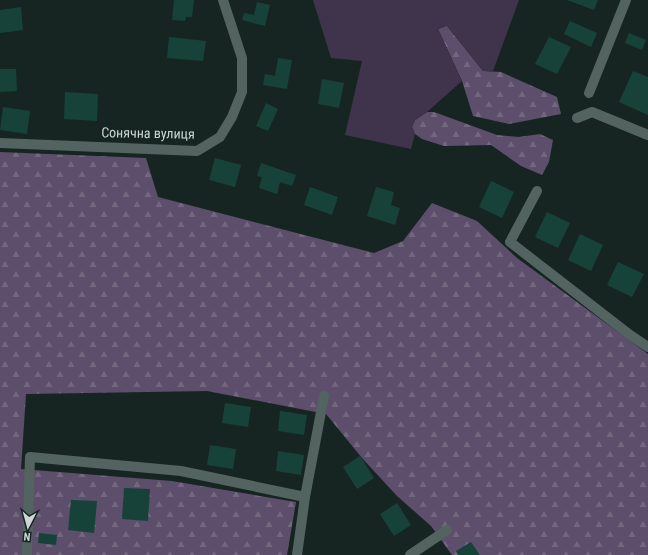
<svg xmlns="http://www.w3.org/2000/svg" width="648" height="555" viewBox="0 0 648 555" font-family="'Roboto Condensed',sans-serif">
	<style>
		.forest { fill: url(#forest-firs) }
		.garden { fill: #40334c }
		.building { fill: #17423a }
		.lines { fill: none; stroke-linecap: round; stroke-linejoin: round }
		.minor { stroke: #526360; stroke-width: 10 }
		.labels { text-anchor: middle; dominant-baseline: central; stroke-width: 3.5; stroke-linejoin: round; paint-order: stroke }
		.street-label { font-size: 14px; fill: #cdd6d4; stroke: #172522 }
	</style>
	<defs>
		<pattern id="forest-firs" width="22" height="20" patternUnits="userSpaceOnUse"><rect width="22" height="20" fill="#5d4e6b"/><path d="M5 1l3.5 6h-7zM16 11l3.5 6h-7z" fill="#73677f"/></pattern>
	</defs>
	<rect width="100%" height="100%" fill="#172522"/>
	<g class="forest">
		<path d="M447 26 483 71 501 72 557 97 561 114 509 124 473 116 462 81 438 29Z"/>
		<path d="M427 112H434L497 135 519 137 540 134 553 140 549 162 542 175 521 166 491 145 444 146 422 139 415 134 412 127 415 120Z"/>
		<path d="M0 152 146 158 158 197 374 253 403 241 432 203 477 221 517 258 648 354V555H452L431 526 397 496 362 458 326 414 207 391 26 394 21 469 172 481 296 502 287 555H0Z"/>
	</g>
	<path class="garden" d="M313 0H519L493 71H483L447 26 438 29 462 81 427 112 415 120 412 127 415 134 411 149 345 135 362 61 331 58Z"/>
	<g class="building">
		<path d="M174 0H194L192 17H186L185 21 172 20Z"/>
		<path d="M567 0H598L594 10Z"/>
		<path d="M257 2 270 5 265 26 242 20 244 13 254 15Z"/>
		<path d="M21 7 23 30 0 33V10Z"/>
		<path d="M570 21 597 33 591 47 564 34Z"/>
		<path d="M629 33 646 40 642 50 625 43Z"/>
		<path d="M169 37 206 41 203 61 167 58Z"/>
		<path d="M549 37 571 47 557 74 535 64Z"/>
		<path d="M278 58 292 60 287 89 263 85 265 74 275 76Z"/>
		<path d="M0 69H16L17 91 0 92Z"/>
		<path d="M633 71 648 77V115L619 102Z"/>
		<path d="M322 79 344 83 339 108 318 104Z"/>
		<path d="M65 92 98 94 97 121 64 119Z"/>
		<path d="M266 103 278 109 268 131 256 126Z"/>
		<path d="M3 107 30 111 27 134 0 130Z"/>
		<path d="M215 158 241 165 235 187 209 180Z"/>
		<path d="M261 163 296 175 292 186 280 182 277 194 259 188 262 177 257 176Z"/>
		<path d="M491 181 514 192 502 218 479 207Z"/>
		<path d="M310 187 338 197 332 215 304 205Z"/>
		<path d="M376 187 394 192 391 205 400 208 395 225 367 216Z"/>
		<path d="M547 212 570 223 558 248 535 237Z"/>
		<path d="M580 234 603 245 591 271 568 260Z"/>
		<path d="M618 262 644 274 632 297 607 285Z"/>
		<path d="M225 403 251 407 248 427 222 423Z"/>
		<path d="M280 411 307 415 304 435 278 431Z"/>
		<path d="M210 445 236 449 233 469 207 465Z"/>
		<path d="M278 451 304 455 301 475 276 471Z"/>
		<path d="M360 456 374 478 357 489 343 467Z"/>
		<path d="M124 488 150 489 148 521 122 519Z"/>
		<path d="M71 500 97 501 94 533 68 530Z"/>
		<path d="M397 503 411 525 394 536 380 514Z"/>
		<path d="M39 533 57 535 56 545 38 543Z"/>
		<path d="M471 542 480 555H458L456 551Z"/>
	</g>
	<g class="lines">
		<g class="minor">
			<path d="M589 93 626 0"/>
			<path d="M577 118 592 112 648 135"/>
			<path d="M0 143 197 151 220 137 232 117 242 92V58L223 0"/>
			<path d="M537 191 510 242 630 335 648 347"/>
			<path d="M27 555 30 457 181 471 305 497"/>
			<path d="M297 555 305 497 324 396"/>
			<path d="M410 555 447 530"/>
		</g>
	</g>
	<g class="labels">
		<g class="street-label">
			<text transform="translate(148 133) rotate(1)">Сонячна вулиця</text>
		</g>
	</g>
	<g transform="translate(28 527) rotate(186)" stroke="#172522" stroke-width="3" paint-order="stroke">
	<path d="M0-3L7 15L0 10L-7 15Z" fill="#cdd6d4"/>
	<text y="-6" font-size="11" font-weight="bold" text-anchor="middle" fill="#cdd6d4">N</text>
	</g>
</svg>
